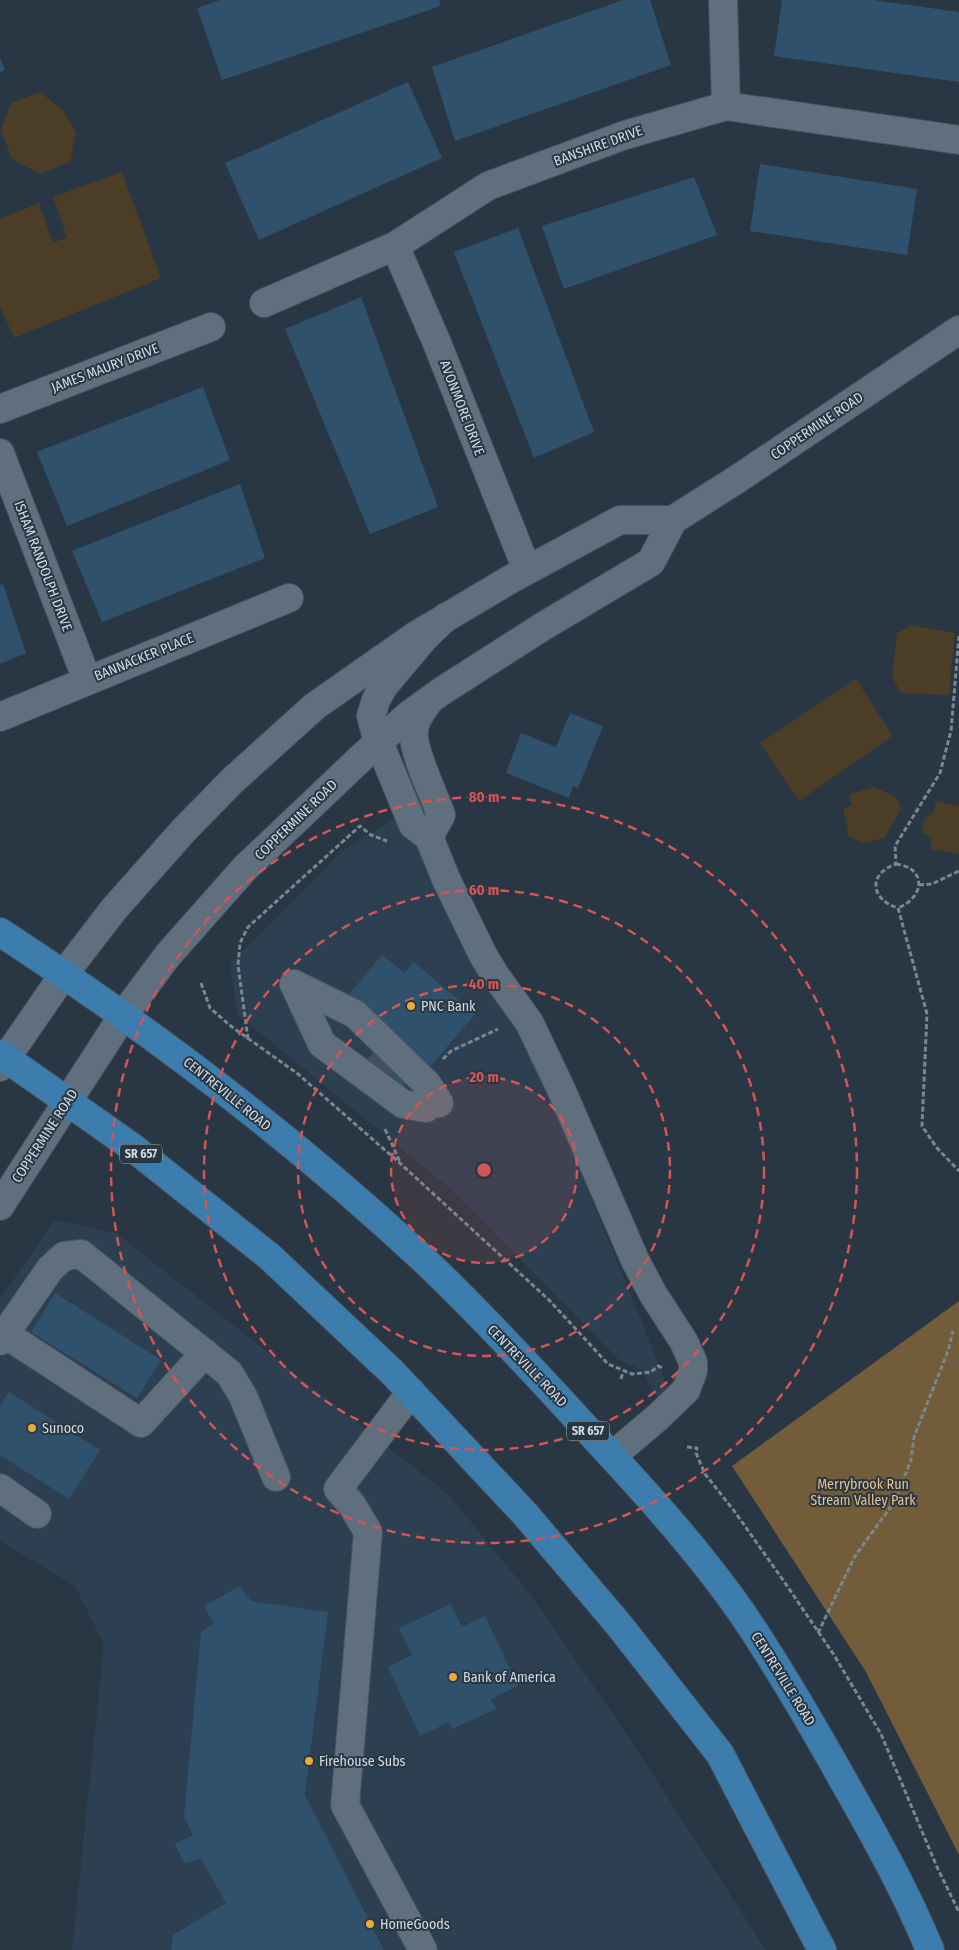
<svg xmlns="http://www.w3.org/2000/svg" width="959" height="1950" viewBox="0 0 959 1950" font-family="'Fira Sans Condensed',sans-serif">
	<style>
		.built { fill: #2c4051 }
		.green { fill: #4c3d26 }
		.forest { fill: #735c39 }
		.building { fill: #30516c }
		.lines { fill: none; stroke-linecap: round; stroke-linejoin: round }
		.minor-tunnel { stroke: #42505b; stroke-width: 28; stroke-dasharray: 28 14; stroke-linecap: butt }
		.minor-casing { stroke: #47535d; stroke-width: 30 }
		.major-casing { stroke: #47535d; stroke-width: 30 }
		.path { stroke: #7a8690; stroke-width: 3; stroke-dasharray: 5 2.5; stroke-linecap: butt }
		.minor { stroke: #606f7d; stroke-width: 28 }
		.major { stroke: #3d7dad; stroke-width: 28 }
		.ring { fill: none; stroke: #d55556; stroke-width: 2.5; stroke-dasharray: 9 6 }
		.poi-dot { fill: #eaaa39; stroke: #283743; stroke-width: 2 }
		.labels { text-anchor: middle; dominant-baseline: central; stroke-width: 4; stroke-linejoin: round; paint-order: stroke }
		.shield { fill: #283743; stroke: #9faab2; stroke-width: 1 }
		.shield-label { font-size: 12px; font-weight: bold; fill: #d2dbe2 }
		.street-label { font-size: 14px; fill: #d2dbe2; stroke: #283743 }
		.poi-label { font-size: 14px; fill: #d2dbe2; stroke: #283743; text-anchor: start }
		.park-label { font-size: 14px; fill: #e8c084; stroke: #283743 }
		.centre { fill: #d55556; stroke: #283743; stroke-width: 2.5 }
		.ring-label { font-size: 15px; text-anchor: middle; font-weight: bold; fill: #d55556; stroke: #283743; stroke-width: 4; stroke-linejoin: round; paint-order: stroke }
	</style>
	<rect width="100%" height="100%" fill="#283743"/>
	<g class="built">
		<path d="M429 797 677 1410 666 1414 642 1370 619 1360 453 1191 237 1014 230 964 344 850Z"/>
		<path d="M55 1220 116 1233 448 1494 530 1594 626 1733 766 1950H72L104 1645 75 1586 0 1541V1299Z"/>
	</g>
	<g class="green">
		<path d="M40 92 64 111 76 133 70 162 40 174 12 159 1 130 11 103Z"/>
		<path d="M122 172 161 278 14 338 0 306V219L39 203 53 243 67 237 53 197Z"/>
		<path d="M911 625 955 633 949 695 901 693 892 677 897 633Z"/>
		<path d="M856 679 893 736 799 801 760 743Z"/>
		<path d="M875 787 897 798 901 809 885 838 864 843 849 837 843 808 852 806 850 794Z"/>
		<path d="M936 801 959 806V854L930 849 932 838 921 832 925 818 934 812Z"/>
	</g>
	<path class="forest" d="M959 1301V1855L866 1672 732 1466Z"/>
	<g class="building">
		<path d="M220 0H439L441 6 222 80 197 8Z"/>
		<path d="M623 0H650L671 65 455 141 432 67Z"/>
		<path d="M782 0H873L959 12V82L774 56Z"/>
		<path d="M0 57 5 70 0 72Z"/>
		<path d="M408 82 442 158 259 240 225 163Z"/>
		<path d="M760 164 917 189 907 255 750 231Z"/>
		<path d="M694 177 717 235 564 289 542 226Z"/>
		<path d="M518 228 594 432 534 458 454 252Z"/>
		<path d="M361 297 438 507 370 534 285 329Z"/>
		<path d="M203 387 230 460 67 526 37 452Z"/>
		<path d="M240 484 265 558 102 622 72 551Z"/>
		<path d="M3 584 26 653 0 664V585Z"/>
		<path d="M570 713 603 726 578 788 573 786 569 798 506 773 521 733 556 747Z"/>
		<path d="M382 955 404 973 414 962 475 1014 428 1069 422 1063 398 1093 367 1066 373 1053 388 1035 346 998Z"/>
		<path d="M55 1293 161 1360 137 1398 31 1332Z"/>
		<path d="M9 1392 100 1450 69 1499 0 1455V1405Z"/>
		<path d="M240 1586 251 1601 328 1612 305 1795 384 1950H171L173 1935 226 1903 201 1859 184 1863 175 1844 193 1835 184 1817 201 1631 214 1624 204 1606Z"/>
		<path d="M451 1604 462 1627 485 1616 518 1686 491 1699 496 1709 452 1729 449 1722 420 1736 388 1667 412 1655 399 1628Z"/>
	</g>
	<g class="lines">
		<path class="minor-tunnel" d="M373 1053 405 1084"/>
		<defs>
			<g id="minor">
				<path d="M723 0 726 106"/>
				<path d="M395 246 437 343 527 570"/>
				<path d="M264 303 395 246 488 186 625 135 726 106 959 140"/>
				<path d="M0 409 211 327"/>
				<path d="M0 453 87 680"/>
				<path d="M446 617 424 638 383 687 376 700 371 716 376 735 413 825 429 837 446 879 483 955 495 975 529 1022 561 1089 635 1260 653 1294 684 1342 693 1362V1371L686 1390 658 1417 612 1456"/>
				<path d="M428 702C422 711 415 719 414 730 411 749 434 794 441 815L429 837"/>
				<path d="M0 717 289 598"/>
				<path d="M294 984 355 1014 427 1084 439 1103"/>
				<path d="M294 984 322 1044 403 1104 426 1108"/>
				<path d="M0 1067 64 974 114 909 184 830 233 780 315 706 415 636 511 579 620 520H673"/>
				<path d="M0 1206 124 1014 168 955 245 868 362 757 410 714 442 691 542 627 651 562 673 520 739 478 959 330"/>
				<path d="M5 1334 141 1423 205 1353"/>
				<path d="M0 1341 50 1269 64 1256 81 1254 229 1373 243 1396 276 1477"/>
				<path d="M411 1392 338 1489 352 1505 368 1532 345 1805 423 1950"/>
				<path d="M0 1488 37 1514"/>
			</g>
			<g id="major">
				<path d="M0 932C149 1029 292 1137 422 1258 478 1311 531 1368 583 1425 638 1484 696 1547 742 1613 780 1669 814 1728 847 1787 877 1840 907 1894 930 1950"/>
				<path d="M0 1054 132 1147 270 1257 392 1372 525 1514 619 1625 720 1754 822 1950"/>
			</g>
		</defs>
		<use href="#minor" class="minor-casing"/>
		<use href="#major" class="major-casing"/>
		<g class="path">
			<path d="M959 636 951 731 940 773 895 846 896 864C867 874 871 900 898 908L927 1014 922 1126 937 1148 959 1171"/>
			<path d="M896 864C927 868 925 897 898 908"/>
			<path d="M919 885 932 884 959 871"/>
			<path d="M201 983 210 1008 232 1027 298 1074 402 1165 549 1300 608 1364 632 1374 651 1372 658 1366 663 1368"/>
			<path d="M248 1039 238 965 240 943 248 927 360 826 371 835 387 841"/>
			<path d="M443 1059 451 1051 498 1029"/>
			<path d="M385 1129 400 1162"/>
			<path d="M621 1379 623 1372"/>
			<path d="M687 1447 697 1448 696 1453 705 1474 735 1512 783 1580 834 1655 881 1734 937 1867 959 1912"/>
			<path d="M818 1633 855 1556 895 1501 911 1460 914 1437 948 1351 953 1331"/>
		</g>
		<use href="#minor" class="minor"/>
		<use href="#major" class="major"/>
	</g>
	<circle cx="484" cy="1170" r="93" fill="#d55556" fill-opacity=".12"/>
	<g class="ring">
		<circle cx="484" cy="1170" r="93"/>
		<circle cx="484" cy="1170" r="186"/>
		<circle cx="484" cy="1170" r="280"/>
		<circle cx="484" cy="1170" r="373"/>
	</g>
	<g class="poi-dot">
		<circle cx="411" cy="1006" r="5"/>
		<circle cx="32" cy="1428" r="5"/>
		<circle cx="453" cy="1677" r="5"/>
		<circle cx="309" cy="1761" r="5"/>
		<circle cx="370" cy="1924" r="5"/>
	</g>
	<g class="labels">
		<g class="shield">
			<rect x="120" y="1144.5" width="42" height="19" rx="4"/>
			<rect x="567" y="1421.5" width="42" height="19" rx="4"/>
		</g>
		<g class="shield-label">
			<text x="141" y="1154">SR 657</text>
			<text x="588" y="1431">SR 657</text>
		</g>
		<g class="street-label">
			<text transform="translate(598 146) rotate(-20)">BANSHIRE DRIVE</text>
			<text transform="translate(105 368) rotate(-21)">JAMES MAURY DRIVE</text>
			<text transform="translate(462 408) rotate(69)">AVONMORE DRIVE</text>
			<text transform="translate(817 426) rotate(-34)">COPPERMINE ROAD</text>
			<text transform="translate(43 566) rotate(69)">ISHAM RANDOLPH DRIVE</text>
			<text transform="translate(144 657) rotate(-22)">BANNACKER PLACE</text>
			<text transform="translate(296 820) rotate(-44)">COPPERMINE ROAD</text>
			<text transform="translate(227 1094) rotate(39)">CENTREVILLE ROAD</text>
			<text transform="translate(45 1136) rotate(-57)">COPPERMINE ROAD</text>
			<text transform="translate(527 1366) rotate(46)">CENTREVILLE ROAD</text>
			<text transform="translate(783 1679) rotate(58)">CENTREVILLE ROAD</text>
		</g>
		<g class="poi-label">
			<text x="421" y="1006">PNC Bank</text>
			<text x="42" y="1428">Sunoco</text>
			<text x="463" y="1677">Bank of America</text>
			<text x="319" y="1761">Firehouse Subs</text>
			<text x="380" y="1924">HomeGoods</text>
		</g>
		<g class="park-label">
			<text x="863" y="1484">Merrybrook Run<tspan x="863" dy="16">Stream Valley Park</tspan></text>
		</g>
	</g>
	<circle cx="484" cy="1170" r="8" class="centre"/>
	<g class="ring-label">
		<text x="484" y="802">80 m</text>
		<text x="484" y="895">60 m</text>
		<text x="484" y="989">40 m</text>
		<text x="484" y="1082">20 m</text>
	</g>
</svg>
